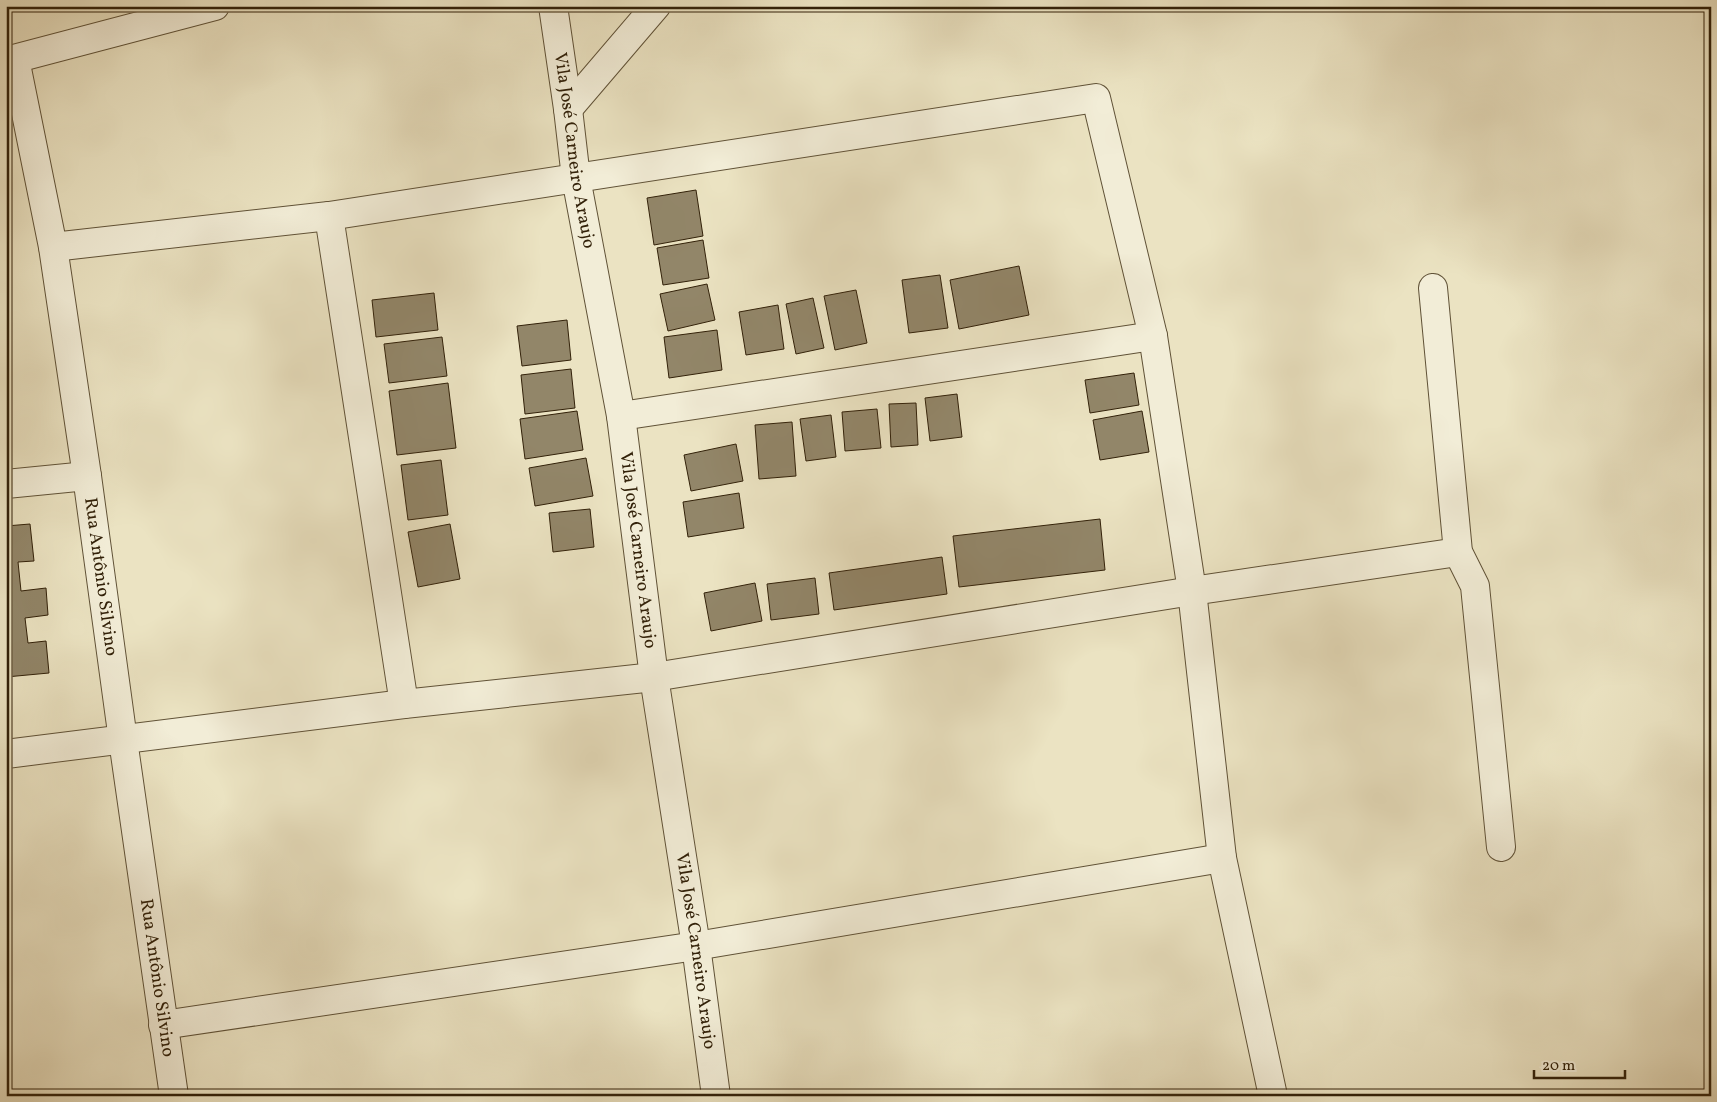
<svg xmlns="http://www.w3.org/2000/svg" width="1717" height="1102" viewBox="0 0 1717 1102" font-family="Vollkorn,serif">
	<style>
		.building { fill: #928669; stroke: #322109 }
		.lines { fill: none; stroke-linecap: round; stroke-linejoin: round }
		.minor-casing { stroke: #605237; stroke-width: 30 }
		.minor { stroke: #f2edd7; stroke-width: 28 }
		.labels { text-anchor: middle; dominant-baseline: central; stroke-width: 5; stroke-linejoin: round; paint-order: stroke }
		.street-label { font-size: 18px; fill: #322109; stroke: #f2edd7 }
	</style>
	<rect width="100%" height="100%" fill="#ebe3c2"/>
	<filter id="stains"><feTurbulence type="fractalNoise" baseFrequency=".004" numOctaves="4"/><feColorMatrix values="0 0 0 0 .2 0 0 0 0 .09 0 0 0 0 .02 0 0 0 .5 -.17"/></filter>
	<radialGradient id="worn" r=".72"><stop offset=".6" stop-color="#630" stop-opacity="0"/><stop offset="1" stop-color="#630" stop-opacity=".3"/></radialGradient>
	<g class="building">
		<path d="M696 190 703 236 654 245 647 198Z"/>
		<path d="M703 240 709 278 663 285 657 248Z"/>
		<path d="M1019 266 1029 315 959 329 950 280Z"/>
		<path d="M940 275 948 328 909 333 902 280Z"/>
		<path d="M707 284 715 320 668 331 660 294Z"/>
		<path d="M856 290 867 343 835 350 824 296Z"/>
		<path d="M434 293 438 330 376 337 372 300Z"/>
		<path d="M813 298 824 348 796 354 786 304Z"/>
		<path d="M778 305 784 349 746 355 739 312Z"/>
		<path d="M567 320 571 360 522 366 517 326Z"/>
		<path d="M717 330 722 370 669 378 664 337Z"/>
		<path d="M442 337 447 376 389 383 384 344Z"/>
		<path d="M571 369 575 408 525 414 521 375Z"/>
		<path d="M1134 373 1139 405 1090 413 1085 380Z"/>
		<path d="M448 383 456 448 397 455 389 391Z"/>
		<path d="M957 394 962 437 930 441 925 398Z"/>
		<path d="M916 403 918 445 891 447 889 404Z"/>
		<path d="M877 409 881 448 845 451 842 412Z"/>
		<path d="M577 411 583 450 525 459 520 419Z"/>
		<path d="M1142 411 1149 452 1100 460 1093 420Z"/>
		<path d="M831 415 836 457 806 461 800 419Z"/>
		<path d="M792 422 796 476 759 479 755 425Z"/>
		<path d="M736 444 743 481 691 491 684 455Z"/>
		<path d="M586 458 593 496 535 506 529 468Z"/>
		<path d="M441 460 448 515 408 520 401 465Z"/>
		<path d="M739 493 744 528 688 537 683 502Z"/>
		<path d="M590 509 594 547 553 552 549 513Z"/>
		<path d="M1100 519 1105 570 959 587 953 536Z"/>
		<path d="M30 524 34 561 18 562 21 591 46 588 48 615 25 618 28 643 46 641 49 673 6 677V526Z"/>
		<path d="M450 524 460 579 418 587 408 532Z"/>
		<path d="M942 557 947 594 834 610 829 573Z"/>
		<path d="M815 578 819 614 771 620 767 584Z"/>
		<path d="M755 583 762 621 711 631 704 593Z"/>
	</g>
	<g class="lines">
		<defs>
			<g id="minor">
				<path id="s1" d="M553 6 568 109 576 178 621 416 654 677 696 946 716 1096"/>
				<path id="s2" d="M15 59 53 247 87 476 123 740 174 1096"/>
				<path d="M6 61 215 6"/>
				<path d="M568 109 656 6"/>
				<path d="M329 216 404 704"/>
				<path d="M53 247 329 216 1096 98 1153 336 1192 591 1222 858 1273 1096"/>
				<path d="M1433 288 1458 552 1475 586 1501 847"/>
				<path d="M621 416 1153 336"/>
				<path d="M6 484 87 476"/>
				<path d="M6 754 404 704 654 677 1192 591 1458 552"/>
				<path d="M163 1025 696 946 1222 858"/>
			</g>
		</defs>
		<use href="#minor" class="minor-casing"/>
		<use href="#minor" class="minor"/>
	</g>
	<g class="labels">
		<g class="street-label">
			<text stroke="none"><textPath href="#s1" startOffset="146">Vila José Carneiro Araujo</textPath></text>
			<text stroke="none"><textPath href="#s1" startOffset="551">Vila José Carneiro Araujo</textPath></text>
			<text stroke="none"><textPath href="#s2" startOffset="525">Rua Antônio Silvino</textPath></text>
			<text stroke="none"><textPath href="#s1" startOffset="956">Vila José Carneiro Araujo</textPath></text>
			<text stroke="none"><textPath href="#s2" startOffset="930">Rua Antônio Silvino</textPath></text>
		</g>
	</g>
	<rect width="1717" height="1102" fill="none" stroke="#ebe3c2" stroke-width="25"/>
	<rect x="8" y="8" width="1702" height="1087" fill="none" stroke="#322109" stroke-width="2.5"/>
	<rect x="12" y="12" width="1692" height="1077" fill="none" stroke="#322109"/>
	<path d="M1534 1070v8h91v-8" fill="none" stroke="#322109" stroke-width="2.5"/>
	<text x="1542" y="1070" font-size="15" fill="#322109" stroke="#f2edd7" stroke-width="4" paint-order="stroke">20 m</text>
	<rect width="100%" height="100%" filter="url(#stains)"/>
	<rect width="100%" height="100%" fill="url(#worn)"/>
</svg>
